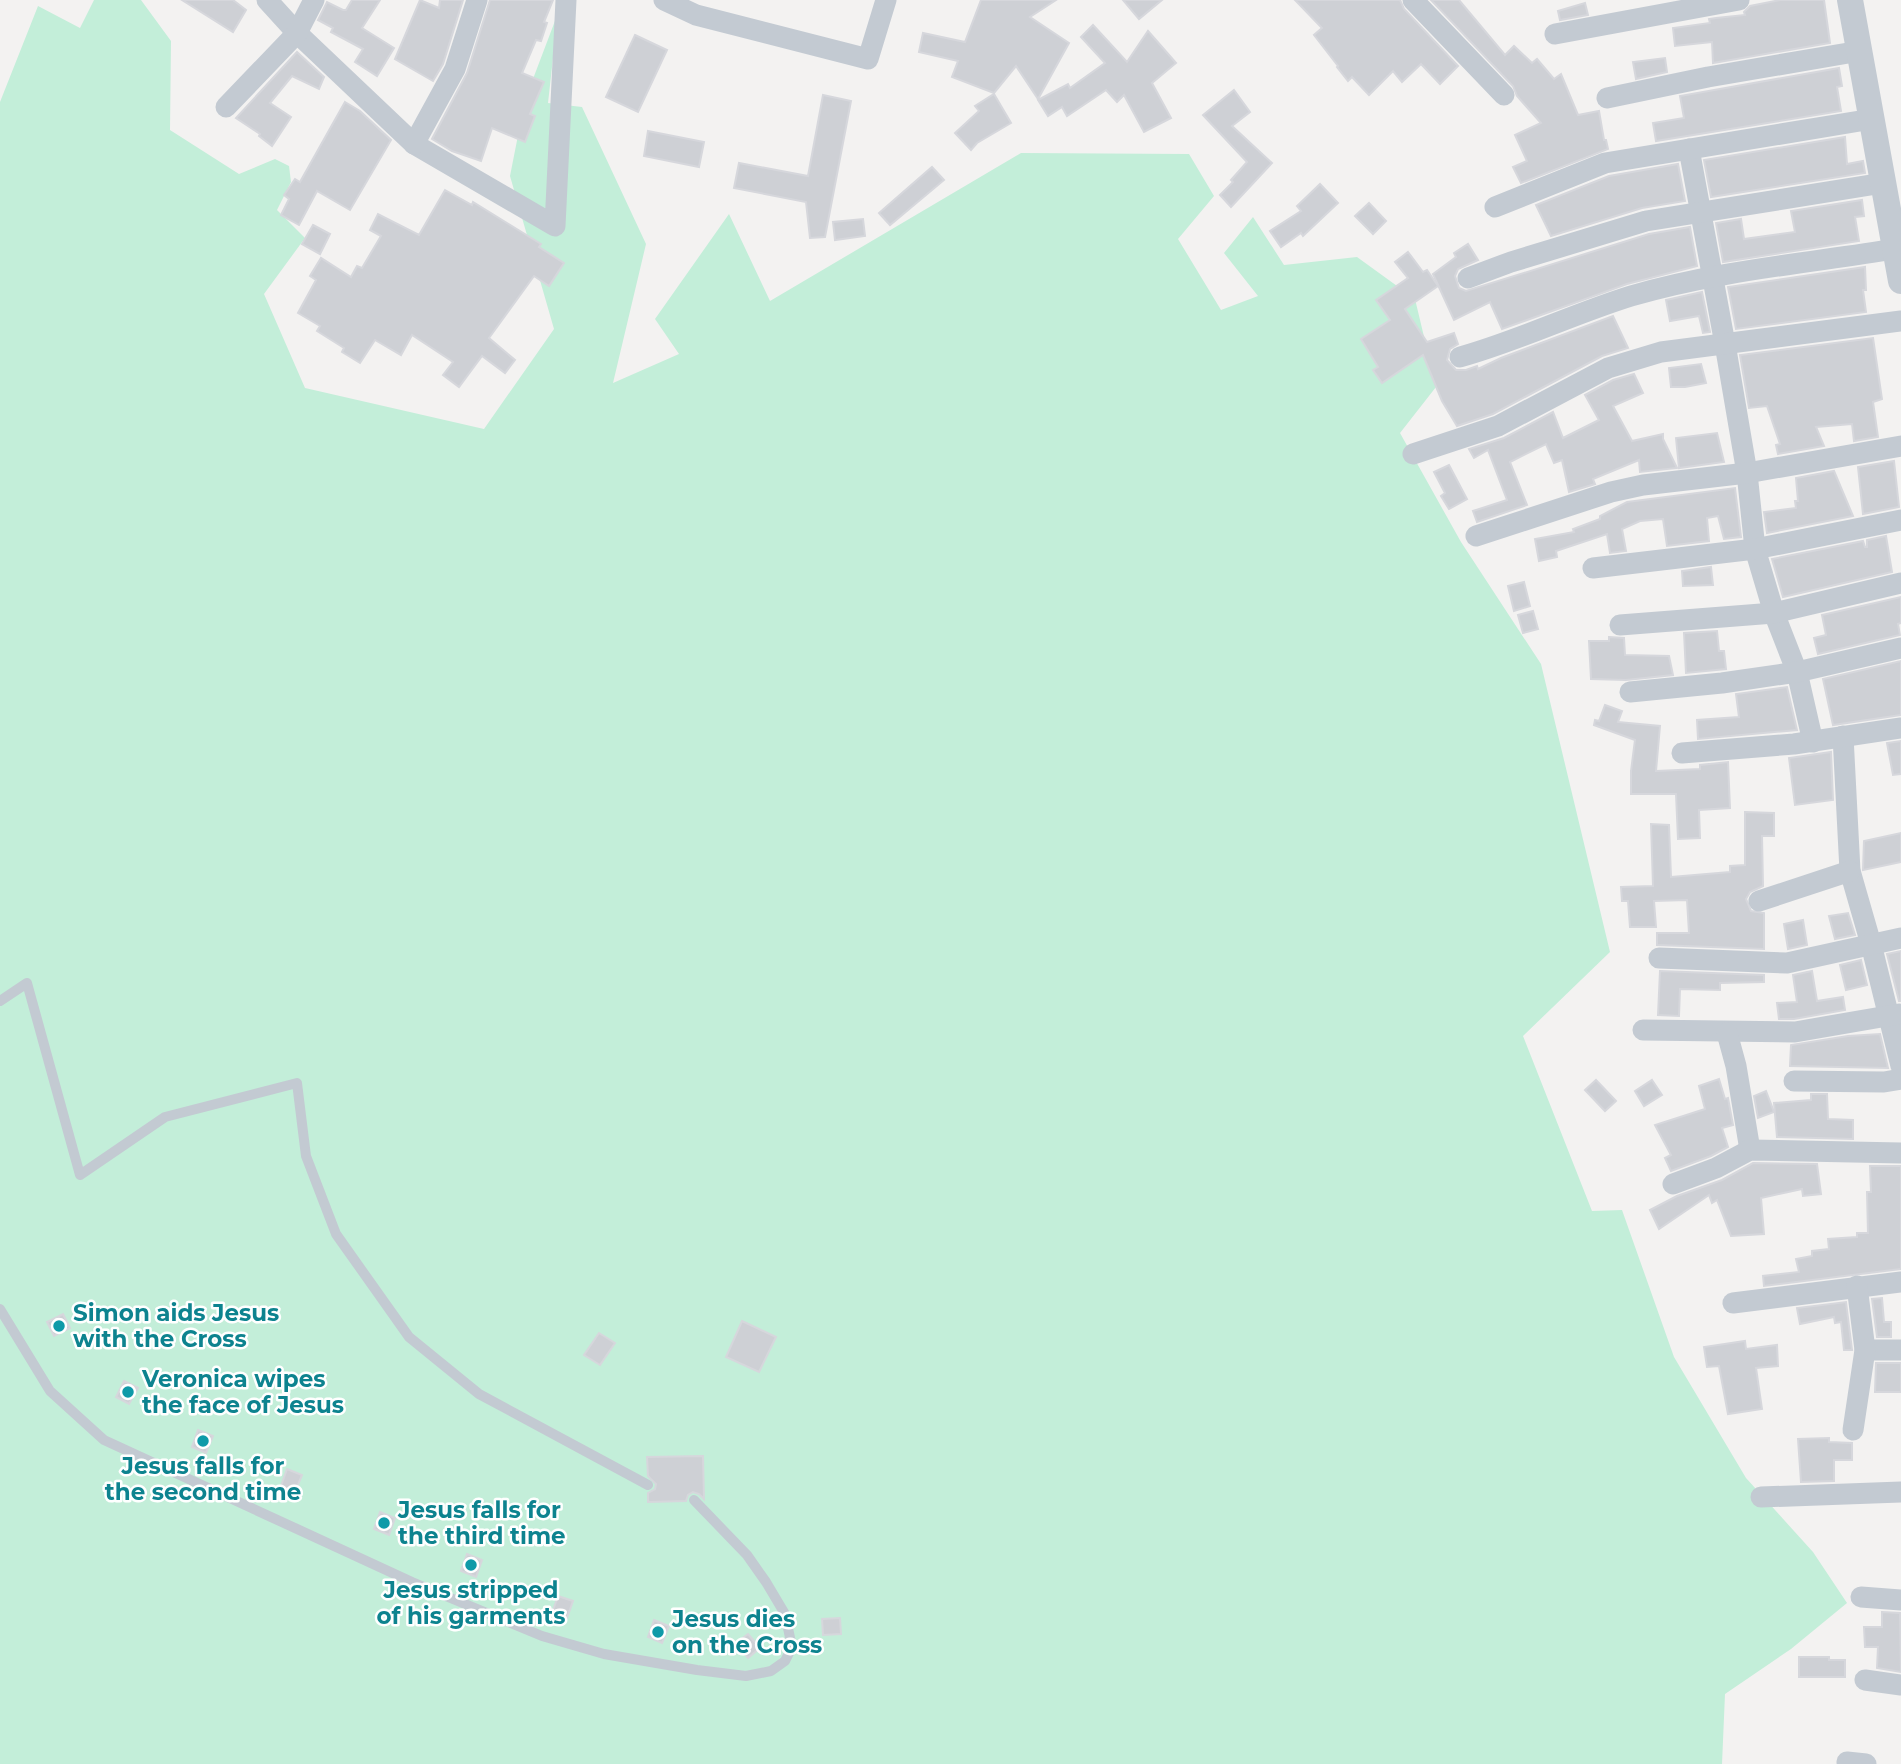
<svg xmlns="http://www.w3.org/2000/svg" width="1901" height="1764" viewBox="0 0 1901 1764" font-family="Montserrat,sans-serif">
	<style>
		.green { fill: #c3eed9 }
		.building { fill: #ced0d5; stroke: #d6d7dc; stroke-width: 2 }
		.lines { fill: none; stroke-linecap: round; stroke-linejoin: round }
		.service { stroke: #c3cad2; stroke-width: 10 }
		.minor { stroke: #c3cad2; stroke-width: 21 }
		.tertiary { stroke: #c3cad2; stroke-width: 26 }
		.culture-dot { fill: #0f9aa8; stroke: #fff; stroke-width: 2.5 }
		.labels { text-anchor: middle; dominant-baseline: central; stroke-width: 5; stroke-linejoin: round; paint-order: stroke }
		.culture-label { font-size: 23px; font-weight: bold; fill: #0d838f; stroke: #fff; text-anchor: start }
	</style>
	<rect width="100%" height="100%" fill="#f3f2f1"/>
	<path class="green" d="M94 0H141L171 41 170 130 239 174 275 159 289 166 291 182 277 210 305 238 264 294 305 388 484 429 554 329 510 176 525 100 558 13 548 103 582 107 646 244 613 383 679 354 655 319 729 214 770 301 1021 153 1189 154 1214 196 1178 239 1221 310 1258 296 1224 253 1253 217 1284 265 1357 257 1415 299 1436 387 1400 433 1461 542 1541 664 1610 952 1523 1036 1592 1211 1622 1210 1674 1357 1746 1478 1813 1552 1847 1603 1791 1649 1725 1694 1722 1764H0V102L38 6 80 28Z"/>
	<g class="building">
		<path d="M182 0H233L246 10 233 32Z"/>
		<path d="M352 0H380L362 28 394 48 377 76 355 62 363 49 331 32 333 28 318 20 327 2 343 10H346Z"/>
		<path d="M420 0 439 8 440 0H463L443 64 433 81 395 59Z"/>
		<path d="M490 0H553L544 22 547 23 541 41 536 40 522 73 544 82 530 114 535 116 525 142 492 128 481 161 452 151 432 139 467 73Z"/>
		<path d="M981 0H1056L1030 17 1069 43 1038 99 1016 66 994 93 952 77 958 61 919 52 923 33 965 42Z"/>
		<path d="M1123 0H1162L1139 19Z"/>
		<path d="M1295 0H1400L1404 9 1458 66 1440 84 1421 64 1402 82 1393 71 1369 95 1352 77 1348 81 1337 67 1338 66 1314 35 1322 28Z"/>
		<path d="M1431 0H1459L1505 55 1514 46 1532 63 1537 59 1554 79 1561 74 1578 115 1599 111 1604 140H1606L1608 149 1521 183 1513 167 1527 161 1515 135 1541 123 1517 96 1513 86Z"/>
		<path d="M1780 0H1824L1830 43 1713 63 1712 42 1675 46 1673 28 1710 23 1709 19 1716 18 1745 15 1744 12 1750 6Z"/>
		<path d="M1585 3 1588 15 1560 20 1558 11Z"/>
		<path d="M1093 25 1127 62 1148 31 1176 63 1152 83 1171 118 1144 132 1124 95 1117 102 1106 90 1067 116 1062 107 1048 116 1038 100 1068 84 1070 88 1105 63 1081 37Z"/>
		<path d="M635 35 667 50 638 112 606 97Z"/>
		<path d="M297 52 324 77 319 89 292 76 270 103 291 117 272 146 259 136 260 134 236 118Z"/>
		<path d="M1665 58 1667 72 1636 79 1633 62Z"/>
		<path d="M1839 68 1842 86 1837 87 1841 111 1656 141 1653 123 1684 118 1680 96Z"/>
		<path d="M1234 90 1250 112 1232 126 1272 163 1231 207 1220 195 1233 182 1231 180 1247 162 1203 115Z"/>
		<path d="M994 94 1011 123 977 143 971 150 955 133 979 111 975 106Z"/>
		<path d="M823 95 851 101 825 237 810 238 806 202 734 188 739 163 808 176Z"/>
		<path d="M345 102 360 111 391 140 350 210 317 191 299 225 281 215 289 199 284 195 295 179 300 182Z"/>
		<path d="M648 131 704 142 699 167 644 156Z"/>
		<path d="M1845 137 1847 164 1863 161 1865 173 1711 197 1704 160Z"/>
		<path d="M1678 164 1685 201 1642 208 1551 236 1536 205 1609 176Z"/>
		<path d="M932 167 944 180 890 225 879 213Z"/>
		<path d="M1320 184 1338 203 1303 236 1301 233 1281 247 1270 231 1301 211 1297 206Z"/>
		<path d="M445 190 472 205 473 202 541 244 539 247 564 263 549 286 534 276 489 338 515 360 505 373 482 356 459 387 443 375 453 362 412 335 401 355 375 340 360 363 342 352 344 348 317 331 320 326 298 313 316 280 310 276 321 258 351 277 357 266 362 268 381 236 370 230 378 214 419 235Z"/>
		<path d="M1862 200 1864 216 1855 217 1859 241 1723 262 1716 223 1741 219 1744 239 1795 232 1791 211Z"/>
		<path d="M1369 203 1386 221 1373 234 1355 216Z"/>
		<path d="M863 219 865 236 835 240 833 222Z"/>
		<path d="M313 225 330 234 320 254 302 244Z"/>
		<path d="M1690 227 1697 266 1627 284 1502 329 1490 302 1454 320 1433 274 1456 257 1454 253 1468 244 1478 260 1458 269 1455 276 1459 288 1466 291 1649 234Z"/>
		<path d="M1408 252 1423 272 1427 270 1438 286 1405 309 1427 342 1454 333 1458 344 1450 349 1447 360 1456 370H1466L1477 366 1478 369 1501 358 1613 316 1628 348 1602 356 1493 414 1457 426 1442 401 1423 355 1382 383 1373 370 1378 367 1361 339 1390 320 1376 300 1408 278 1395 262Z"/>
		<path d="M1865 267 1866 290H1863L1866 312 1736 329 1728 287Z"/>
		<path d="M1702 292 1710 332 1703 333 1699 316 1670 321 1666 300Z"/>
		<path d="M1873 338 1882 399 1873 402 1878 437 1854 441 1852 424 1816 427 1824 446 1778 454 1776 445 1780 444 1767 406 1749 408 1740 355Z"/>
		<path d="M1701 364 1706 383 1685 387H1671L1669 368Z"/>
		<path d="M1634 374 1643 393 1613 406 1632 441 1663 434V439L1677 468 1640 472 1639 460 1593 479 1595 484 1569 492 1562 460 1554 463 1546 444 1510 462 1527 505 1477 522 1473 511 1507 500 1488 450 1474 458 1469 449 1504 438 1553 412 1563 438 1599 420 1585 395 1613 380Z"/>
		<path d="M1717 433 1724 462 1679 468 1676 438Z"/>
		<path d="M1894 461 1899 507 1863 514 1858 467Z"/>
		<path d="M1449 465 1467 499 1449 509 1441 496 1445 493 1434 472Z"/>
		<path d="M1834 471 1853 516 1767 533 1764 512 1796 508 1795 501H1798L1796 478Z"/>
		<path d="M1735 488 1741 537 1724 539 1718 516 1707 518 1709 541 1667 546 1663 519 1640 521 1622 529 1626 551 1610 553 1607 534 1556 551 1557 557 1539 561 1535 539 1574 532 1573 529 1600 519V516L1627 502Z"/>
		<path d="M1886 536 1892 572 1783 597 1772 559 1863 541 1865 547H1867V540Z"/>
		<path d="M1711 567 1713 585 1683 586 1682 571Z"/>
		<path d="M1524 582 1530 606 1514 611 1508 586Z"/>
		<path d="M1901 597V623L1898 624 1900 635 1818 654 1814 638 1826 635 1822 615Z"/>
		<path d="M1533 611 1538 629 1523 633 1518 615Z"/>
		<path d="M1717 631 1719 651H1724L1726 669 1686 673 1684 633Z"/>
		<path d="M1609 637 1624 638 1625 655 1669 656 1673 675 1626 680 1591 679 1589 641H1609Z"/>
		<path d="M1901 661V715L1833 725 1823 679Z"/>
		<path d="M1787 687 1797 730 1698 739 1697 720 1739 717 1736 694Z"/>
		<path d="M1605 705 1622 711 1618 722 1660 726 1656 771 1700 769V765L1728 762 1730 808 1699 810 1700 838 1678 839 1676 794H1631V771L1635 740 1594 725 1595 720 1599 721Z"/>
		<path d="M1901 741V774L1893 775 1887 743Z"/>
		<path d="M1831 752 1833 800 1795 805 1789 758Z"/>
		<path d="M1745 812 1774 813V836H1762L1763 886 1750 892 1746 899 1751 911 1764 913V949L1657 945V933H1689L1687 900 1654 901 1656 927H1630L1628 901H1622L1621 887 1653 886 1651 824 1669 825 1671 877 1730 872V866L1745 865Z"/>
		<path d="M1901 833V862L1863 870 1864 841Z"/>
		<path d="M1848 913 1855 935 1835 939 1829 916Z"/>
		<path d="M1803 920 1807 945 1788 949 1784 924Z"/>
		<path d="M1901 951V1001H1899L1887 954Z"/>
		<path d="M1861 960 1867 985 1846 990 1840 965Z"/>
		<path d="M1660 971 1764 975V982L1720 983V990L1680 989 1679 1016 1658 1015Z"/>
		<path d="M1812 971 1817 1001 1843 997 1845 1010 1794 1019H1779L1777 1003 1797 1002 1793 975Z"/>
		<path d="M1880 1034 1888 1068 1790 1066 1791 1045 1848 1036Z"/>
		<path d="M1719 1079 1725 1099 1728 1098 1733 1125 1722 1128 1728 1147 1711 1156 1671 1171 1665 1158 1671 1155 1655 1125 1705 1109 1699 1086Z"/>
		<path d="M1596 1080 1616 1101 1605 1111 1585 1090Z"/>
		<path d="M1652 1080 1662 1095 1644 1106 1635 1091Z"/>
		<path d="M1766 1091 1774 1112 1758 1118 1754 1096Z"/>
		<path d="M1811 1094H1827L1828 1119 1853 1120V1139L1777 1137 1774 1103 1811 1100Z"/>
		<path d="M1753 1163 1817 1164 1821 1194 1803 1196 1802 1189 1761 1198 1764 1234 1731 1236 1717 1200 1712 1203 1709 1195 1659 1229 1650 1210 1677 1196 1722 1180Z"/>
		<path d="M1870 1166H1901V1269L1764 1286 1763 1276 1799 1272 1796 1259 1812 1256V1251L1829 1249 1828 1239 1857 1237V1233H1868L1867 1192H1871Z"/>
		<path d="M1882 1298 1884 1322H1891V1337H1877L1872 1299Z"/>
		<path d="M1846 1302 1852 1350H1844L1841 1322 1835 1323 1834 1317 1800 1324 1797 1308Z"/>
		<path d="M63 1314 70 1328 54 1336 47 1322Z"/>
		<path d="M742 1321 776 1337 759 1372 726 1357Z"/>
		<path d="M599 1333 615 1343 600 1365 584 1355Z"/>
		<path d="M1745 1341 1746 1349 1777 1345 1778 1366 1756 1368 1762 1409 1728 1414 1719 1366 1707 1367 1704 1347Z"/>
		<path d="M1876 1363H1901V1392H1875Z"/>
		<path d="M124 1381 138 1388 129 1404 116 1397Z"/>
		<path d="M198 1430 213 1436 206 1453 192 1447Z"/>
		<path d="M1829 1438V1442L1852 1443V1460H1834V1481L1801 1482 1798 1439Z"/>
		<path d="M703 1456 704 1499 699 1494 693 1492 688 1495 686 1501 648 1502V1493L655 1489 656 1484 648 1476 647 1457Z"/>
		<path d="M287 1469 302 1475 295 1492 281 1486Z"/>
		<path d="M380 1512 395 1518 389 1535 374 1529Z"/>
		<path d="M467 1554 482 1560 476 1577 461 1571Z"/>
		<path d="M558 1596 573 1601 567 1618 552 1613Z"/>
		<path d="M1882 1612 1900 1613 1901 1672 1877 1668 1878 1647H1865L1864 1627H1882Z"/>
		<path d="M840 1618 841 1634 823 1635 822 1619Z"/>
		<path d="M654 1620 669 1626 662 1643 648 1637Z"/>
		<path d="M748 1634 760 1648 748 1658 736 1643Z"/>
		<path d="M1799 1657H1829V1660H1845V1677H1799Z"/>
	</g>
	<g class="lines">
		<g class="service">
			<path d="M0 1001 27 983 80 1175 165 1117 297 1083 306 1156 336 1234 409 1337 479 1394 648 1485"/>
			<path d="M0 1309 50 1391 104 1440 412 1582 542 1636 604 1654 697 1670 746 1676 771 1671 785 1661 792 1647 785 1614 766 1582 747 1555 694 1500"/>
		</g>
		<g class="minor">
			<path d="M267 0 297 33 414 144 555 226 566 0"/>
			<path d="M664 0 696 15 868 59 886 0"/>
			<path d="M1413 0 1504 95"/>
			<path d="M1555 34 1739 0"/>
			<path d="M1607 98 1708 77 1860 51"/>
			<path d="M226 107 297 33 314 0"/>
			<path d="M414 144 455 69 477 0"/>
			<path d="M1689 149 1725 344 1747 473 1755 549 1774 613 1797 672 1813 742"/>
			<path d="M1495 207 1605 163 1872 119"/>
			<path d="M1468 278 1511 262 1646 221 1883 183"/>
			<path d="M1460 357C1518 341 1573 314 1631 296 1716 271 1808 263 1895 249"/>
			<path d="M1413 454 1498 426 1608 368 1661 352 1901 321"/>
			<path d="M1476 536 1611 492 1643 485 1747 473 1901 446"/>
			<path d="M1593 568 1755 549 1901 520"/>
			<path d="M1620 625 1774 613 1901 583"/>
			<path d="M1630 692 1722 683 1797 672 1901 648"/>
			<path d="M1843 736 1850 871 1871 944 1901 1066"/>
			<path d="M1682 753 1794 744 1901 728"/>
			<path d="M1759 901 1850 871"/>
			<path d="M1659 958 1787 963 1901 938"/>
			<path d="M1643 1030 1795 1032 1899 1014"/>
			<path d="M1727 1033 1736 1066 1750 1150"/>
			<path d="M1794 1081 1884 1082 1901 1079"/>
			<path d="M1673 1184 1716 1168 1750 1150 1901 1153"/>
			<path d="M1733 1303 1901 1282"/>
			<path d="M1865 1350H1901"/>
			<path d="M1853 1430 1865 1350 1857 1286"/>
			<path d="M1761 1497 1901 1492"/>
			<path d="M1861 1597 1901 1600"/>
			<path d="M1865 1680 1901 1685"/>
			<path d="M1847 1762 1866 1764"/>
		</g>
		<path class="tertiary" d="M1850 0 1901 281"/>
	</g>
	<g class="culture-dot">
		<circle cx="59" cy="1326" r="7"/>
		<circle cx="128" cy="1392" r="7"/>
		<circle cx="203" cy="1441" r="7"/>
		<circle cx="384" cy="1523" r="7"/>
		<circle cx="471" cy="1565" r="7"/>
		<circle cx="658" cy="1632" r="7"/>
	</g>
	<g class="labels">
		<g class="culture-label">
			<text x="73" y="1313">Simon aids Jesus<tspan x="73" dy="26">with the Cross</tspan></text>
			<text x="142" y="1379">Veronica wipes<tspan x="142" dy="26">the face of Jesus</tspan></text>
			<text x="203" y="1466" text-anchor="middle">Jesus falls for<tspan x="203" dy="26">the second time</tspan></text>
			<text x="398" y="1510">Jesus falls for<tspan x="398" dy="26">the third time</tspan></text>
			<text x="471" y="1590" text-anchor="middle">Jesus stripped<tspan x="471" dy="26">of his garments</tspan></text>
			<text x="672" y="1619">Jesus dies<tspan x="672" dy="26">on the Cross</tspan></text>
		</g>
	</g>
</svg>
